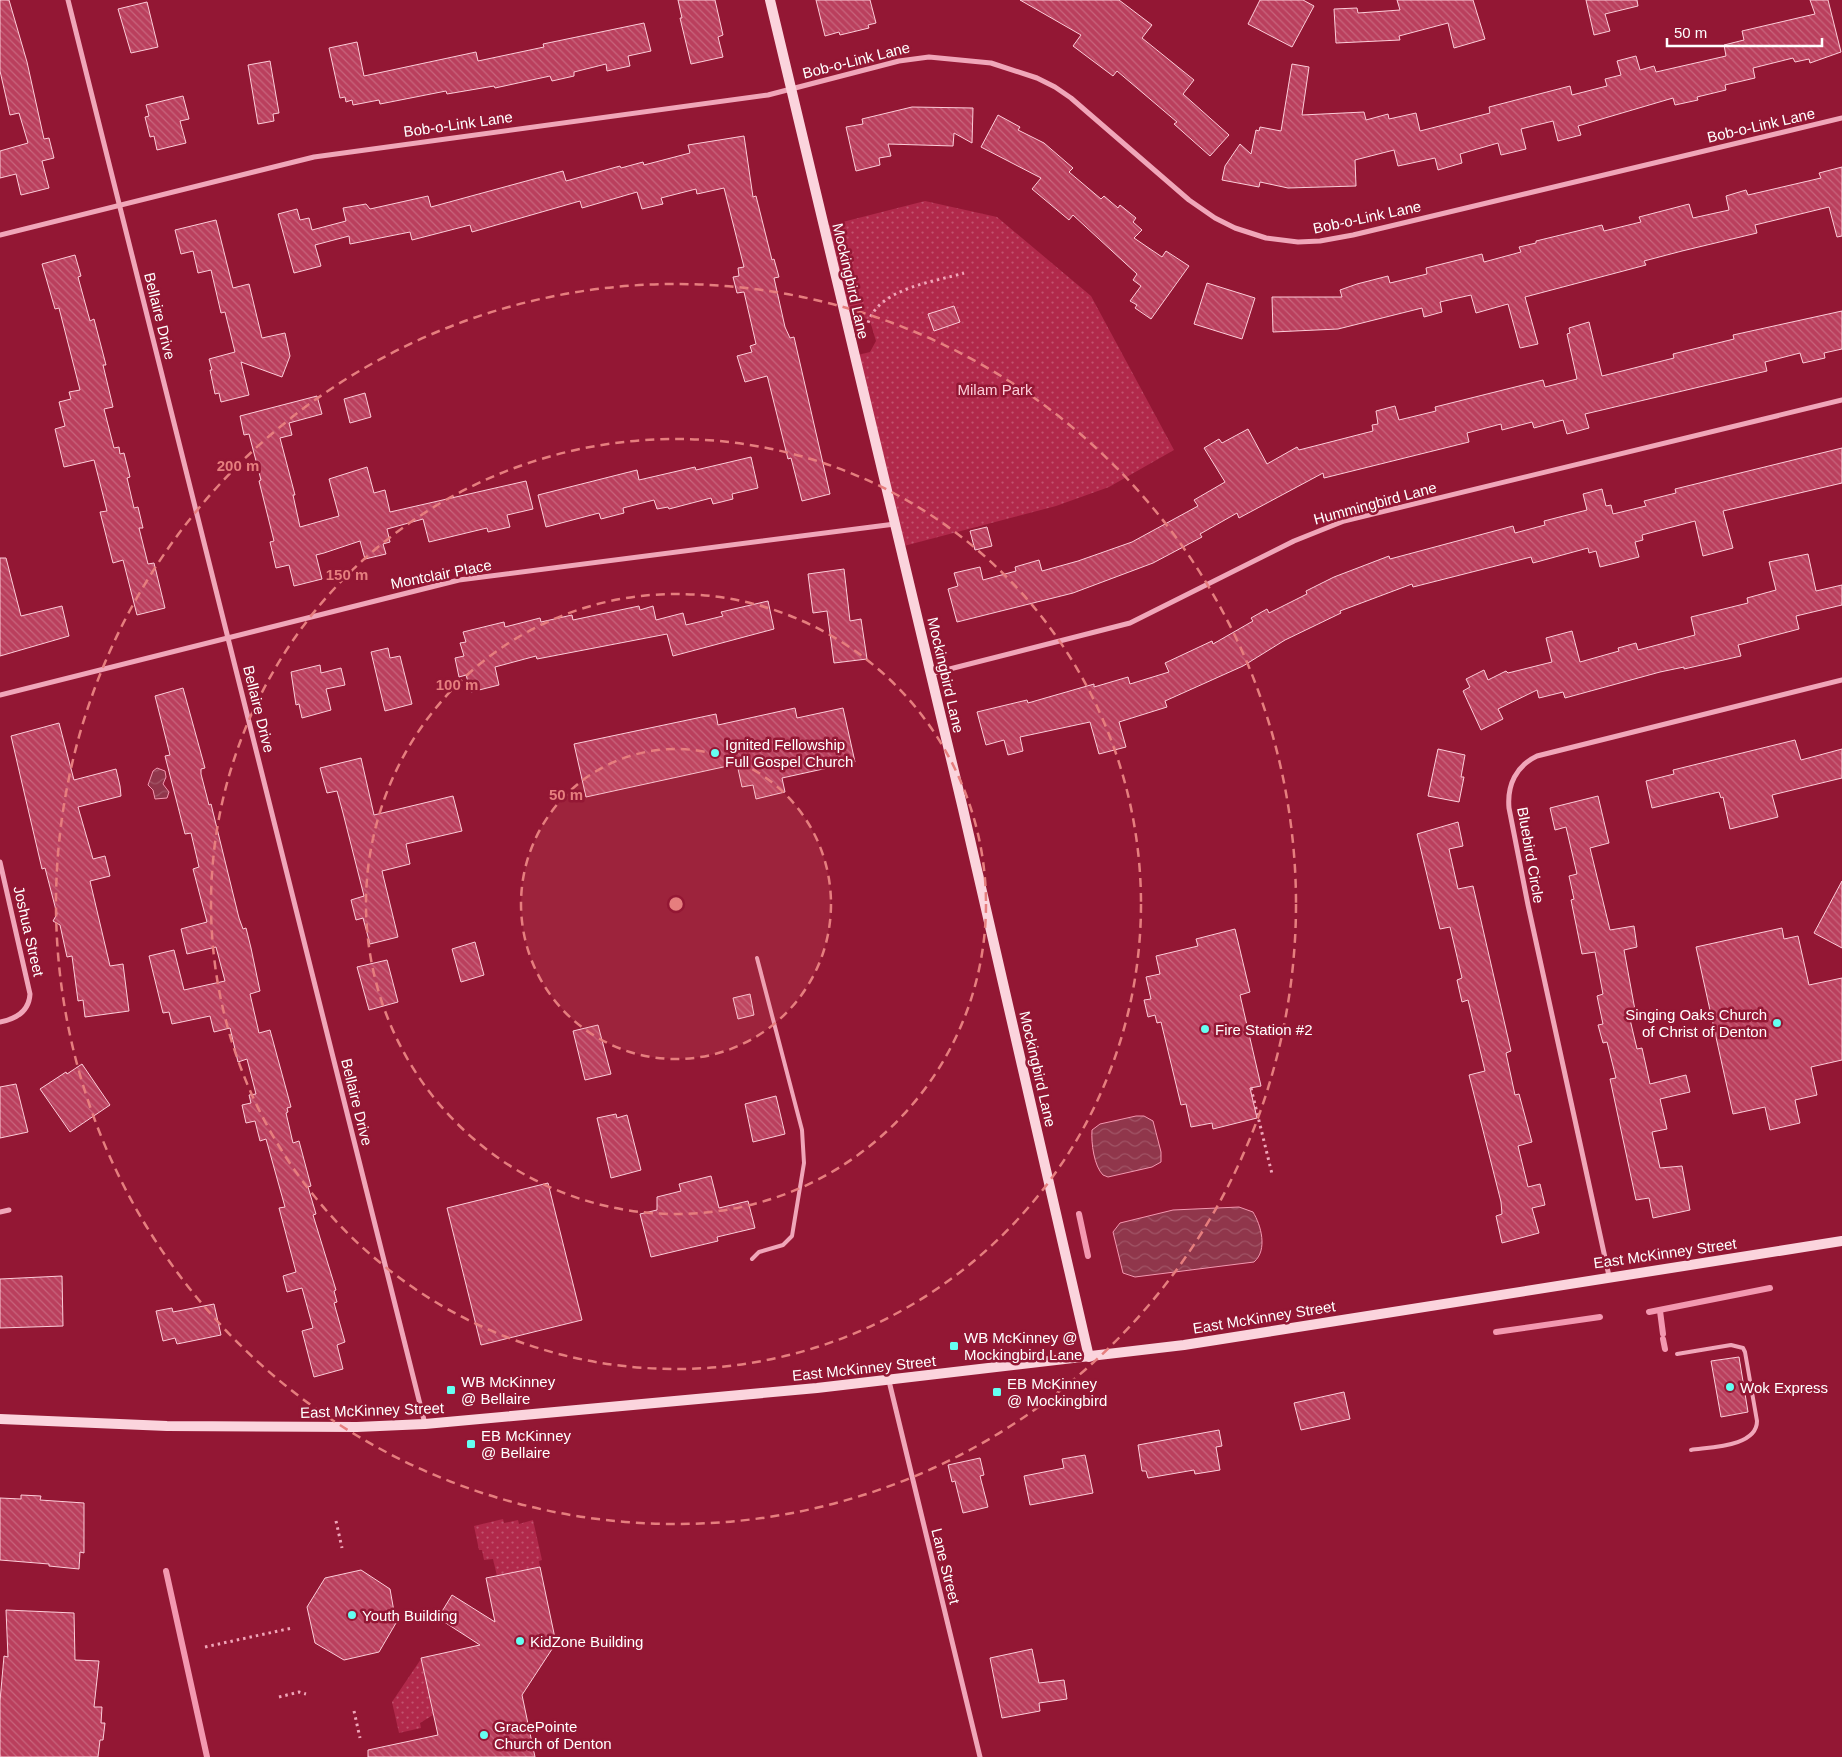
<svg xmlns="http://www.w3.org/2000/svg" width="1842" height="1757" viewBox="0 0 1842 1757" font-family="Helvetica,sans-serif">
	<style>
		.park { fill: url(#park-dots) }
		.water { fill: url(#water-waves); stroke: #f398b0 }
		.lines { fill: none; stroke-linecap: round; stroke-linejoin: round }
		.stream { stroke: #f398b0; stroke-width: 6 }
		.building { fill: url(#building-back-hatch); stroke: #fccdd9 }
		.path { stroke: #f0a6b9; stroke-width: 3; stroke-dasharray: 2.5 4; stroke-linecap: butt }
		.lane { stroke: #f0a6b9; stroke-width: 4 }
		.street { stroke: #f0a6b9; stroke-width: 5 }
		.secondary { stroke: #fbd4dd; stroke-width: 10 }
		.ring { fill: none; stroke: #e67e7e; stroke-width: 2.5; stroke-dasharray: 9 6 }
		.poi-dot { fill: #65fff2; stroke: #931734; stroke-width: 2 }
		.labels { text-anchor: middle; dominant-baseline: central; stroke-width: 5; stroke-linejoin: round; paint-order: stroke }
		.street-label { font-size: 15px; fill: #fff; stroke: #931734 }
		.park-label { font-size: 15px; fill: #fccdd9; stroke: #931734 }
		.poi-label { font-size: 15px; fill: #fff; stroke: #931734; text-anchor: start }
		.centre { fill: #e67e7e; stroke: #931734; stroke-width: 2.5 }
		.ring-label { font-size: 15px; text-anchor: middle; font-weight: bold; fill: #e67e7e; stroke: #931734; stroke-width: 5; stroke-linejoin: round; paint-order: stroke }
	</style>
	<defs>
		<pattern id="park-dots" width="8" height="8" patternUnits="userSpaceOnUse" patternTransform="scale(1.25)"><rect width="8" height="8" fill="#b1294b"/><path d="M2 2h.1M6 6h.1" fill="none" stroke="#c1546f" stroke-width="1.8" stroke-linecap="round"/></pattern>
		<pattern id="water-waves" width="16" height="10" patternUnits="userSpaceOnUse" patternTransform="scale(1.25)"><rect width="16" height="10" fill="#90364b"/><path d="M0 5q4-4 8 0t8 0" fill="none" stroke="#a15466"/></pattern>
		<pattern id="building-back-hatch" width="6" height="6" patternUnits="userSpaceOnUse" patternTransform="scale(1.25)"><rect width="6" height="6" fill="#ba3f5d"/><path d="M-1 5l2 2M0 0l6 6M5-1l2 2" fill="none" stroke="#c8657d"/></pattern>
	</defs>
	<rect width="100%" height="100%" fill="#931734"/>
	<g class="park">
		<path d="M925 201 997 217 1091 296 1174 450 1109 487 1056 506 900 547 854 356 870 352 876 341 870 321 861 316 845 320 823 227Z"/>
		<path d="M503 1519 504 1523 518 1520 519 1524 533 1520 542 1560 539 1561 540 1567 497 1576 493 1559 484 1560 482 1550H479L474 1526Z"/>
		<path d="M421 1659 433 1715 420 1723 421 1728 399 1733 392 1702Z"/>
	</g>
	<g class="water">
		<path d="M157 768 165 771 166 777 163 784 169 792 167 798 155 799 153 790 148 785 153 771Z"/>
		<path d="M1136 1116H1144L1153 1121 1161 1152V1162L1152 1167 1108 1177 1103 1175C1094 1166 1091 1143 1092 1130L1100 1124Z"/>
		<path d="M1239 1207 1253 1212C1261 1225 1268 1250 1254 1262L1135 1277 1123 1273 1113 1232 1120 1223 1173 1210Z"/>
	</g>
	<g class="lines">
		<g class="stream">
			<path d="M1079 1214 1088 1256"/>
			<path d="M1660 1311 1663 1334"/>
			<path d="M1649 1312 1770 1288"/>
			<path d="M1496 1332 1600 1317"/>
			<path d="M1663 1339 1665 1349"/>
			<path d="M166 1571 207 1757"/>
		</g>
	</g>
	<g class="building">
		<path d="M0 0H9L27 62 44 139 49 138 54 158 42 161 49 188 21 195 16 174 0 178V151L28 143 19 113 10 115 0 71Z"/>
		<path d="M678 0H715L723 35 718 37 723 57 691 64 680 18H682Z"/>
		<path d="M816 0H870L876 23 868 25 869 28 840 35 839 32 825 36Z"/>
		<path d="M1020 0H1119L1152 25 1142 38 1194 80 1183 94 1229 135 1210 156 1174 124 1177 122 1117 71 1113 76 1073 46 1081 35Z"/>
		<path d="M1260 0H1303L1314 6 1292 47 1248 24Z"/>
		<path d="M1397 0H1473L1485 39 1454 48 1448 23 1399 36 1400 40 1336 43 1334 9 1357 8 1358 13 1400 10Z"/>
		<path d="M1586 0H1637L1638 6 1605 14 1610 31 1594 35Z"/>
		<path d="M1810 0H1828L1841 52 1810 63 1809 59 1795 62 1793 58 1753 68 1755 78 1725 85 1726 90 1697 97 1698 100 1675 105 1673 98 1605 118 1578 126 1581 135 1558 141 1553 121 1521 129 1526 149 1501 155 1498 143 1460 154 1462 163 1438 170 1435 158 1398 166 1394 150 1355 160 1356 186 1288 188 1260 182 1259 187 1222 180 1225 166 1240 144 1251 154 1256 130 1259 131 1260 127 1281 131 1292 64 1309 67 1302 115 1364 112 1366 120 1388 114 1389 119 1416 113 1420 131 1490 113 1489 107 1570 86 1572 95 1607 86 1605 79 1621 75 1617 61 1636 56 1640 70 1654 66 1656 72 1726 56 1724 45 1744 40 1742 31 1815 14Z"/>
		<path d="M147 2 158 47 131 53 118 9Z"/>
		<path d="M644 23 651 51 628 56 630 66 607 71 606 64 574 72V76L552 81 550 76 495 88 494 86 447 94 446 91 380 104 379 100 353 105 352 100 346 102 345 97 340 98 329 48 357 42 364 76 476 52 478 61 544 47 543 44Z"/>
		<path d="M270 61 279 113 273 114 274 121 258 124 248 65Z"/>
		<path d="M183 96 189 119 180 121 186 143 157 150 154 136 150 137 145 117 149 116 146 105Z"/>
		<path d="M912 107 973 108 972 143 954 133 953 146 888 144 891 156 879 158 880 165 856 171 846 127 863 124 862 119Z"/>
		<path d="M998 115 1020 127 1018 130 1044 143 1073 168 1069 172 1101 199 1104 196 1118 208 1120 205 1136 218 1133 222 1142 230 1134 238 1162 257 1166 251 1189 266 1151 319 1135 308 1137 305 1130 301 1141 286 1133 280 1137 274 1073 215 1069 220 1032 189 1041 178 981 147Z"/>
		<path d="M744 136 753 197 756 196 772 260 774 259 779 277 774 278 785 327 790 338 794 337 830 494 802 501 791 458 788 459 768 379 767 376 745 382 737 356 752 352 750 346 756 344 744 292 737 293 733 277 739 276 738 268 744 267 724 188 697 194 696 189 661 198 663 204 642 209 637 192 582 208 580 201 472 232 470 225 412 240 410 232 350 244 349 236 315 245 321 266 294 273 278 214 297 209 300 220 309 218 312 230 346 221 343 208 366 204 370 209 428 196 431 207 563 171 566 181 620 166 621 168 643 162 644 165 690 153 688 145Z"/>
		<path d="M1842 167V236L1837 237 1829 207 1755 225 1757 233 1682 251 1644 261 1646 265 1525 297 1538 344 1520 348 1508 304 1476 313 1471 295 1440 302 1442 312 1424 317 1422 308 1338 329 1273 332 1272 297H1342L1340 290 1357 284 1388 276 1390 283 1427 274 1426 268 1482 254 1484 262 1521 252 1519 247 1536 243V241L1602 225 1604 231 1641 222 1639 217 1689 204 1693 218 1729 210 1726 196 1746 190 1748 195 1821 178 1819 173Z"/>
		<path d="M216 220 233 288 249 284 262 338 285 333 290 356 282 377 241 362 249 395 221 402 219 393 215 394 210 370H212L209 359 235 352 225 312 221 313 211 270 198 273 193 251 181 254 175 230Z"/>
		<path d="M75 255 81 276 78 277 90 321 94 319 106 365H103L113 407 104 409 114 448 119 447 120 454 124 453 130 477 127 478 134 508 138 507 143 528H139L148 564 154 563 165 608 137 615 123 560 113 563 100 512 107 511 94 460 64 467 55 429 65 426 59 402 71 399 69 392 80 390 59 308 55 309 42 264Z"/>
		<path d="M1207 283 1255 298 1242 339 1194 324Z"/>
		<path d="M954 306 960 322 934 331 928 314Z"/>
		<path d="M1842 311V349L1824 353 1825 358 1803 363 1800 353 1765 362 1767 371 1585 414 1589 428 1567 434 1563 420 1534 428 1532 422 1502 430 1501 424 1467 433 1469 442 1324 478 1323 473 1239 518 1237 513 1200 534 1202 537 1153 563 1073 593 957 622 948 589 958 586 954 573 980 567 983 580 1016 571 1015 567 1039 560 1042 571 1078 561 1132 542 1198 506 1194 500 1225 482 1204 448 1219 439 1222 443 1248 429 1267 464 1297 447 1299 450 1373 431 1372 425 1378 424 1376 411 1395 406 1399 420 1436 411 1435 407 1543 380 1545 387 1577 379 1567 334 1570 333 1569 328 1589 322 1602 376 1674 358 1673 354 1734 339 1733 335Z"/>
		<path d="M365 393 371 417 350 423 344 399Z"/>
		<path d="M317 396 322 414 289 423 292 435 280 438 295 495H293L300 527 339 516 329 479 367 467 374 493 385 490 390 512 526 481 533 509 507 515 510 527 488 532 487 528 429 542 423 519 387 529 390 542 383 544 386 554 365 559 360 541 324 553 316 555 322 579 294 586 289 565 276 568 270 542 274 541 259 481 261 480 249 434 244 435 240 416Z"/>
		<path d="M1842 448V483L1723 511 1733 548 1703 556 1695 521 1642 535 1643 540 1635 542 1639 557 1600 567 1596 551 1589 553 1588 548 1533 563 1531 557 1413 587 1412 584 1340 611 1341 613 1285 640 1243 666 1165 701 1167 707 1119 722 1126 747 1099 754 1090 722 1020 737 1023 751 1008 755 1004 740 986 745 977 712 1027 700 1028 703 1094 684V687L1128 677 1130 684 1169 672 1165 663 1212 641 1213 644 1253 621 1251 618 1267 609 1269 613 1307 594 1306 591 1334 577 1389 556 1390 559 1513 526 1515 533 1545 525 1544 521 1587 510 1583 494 1602 489 1606 506 1611 505 1613 514 1646 506 1644 501 1676 493 1675 489Z"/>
		<path d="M751 457 758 488 732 494 733 499 713 504 711 498 669 509 668 507 657 509 654 500 623 508 624 513 601 519 599 513 546 527 538 495 637 470 639 480 695 467 696 470Z"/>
		<path d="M987 527 992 546 975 550 970 531Z"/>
		<path d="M1808 554 1816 591 1842 585V605L1796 616 1799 629 1738 645 1741 656 1684 669V667L1660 672 1565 698 1563 692 1539 698 1537 690 1498 709 1503 719 1481 730 1463 691 1470 687 1466 679 1484 670 1488 680 1506 671 1508 673 1552 662 1546 638 1572 631 1580 662 1619 651 1618 648 1636 643 1638 650 1695 635 1691 617 1748 603 1747 598 1776 590 1769 562Z"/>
		<path d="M0 558H6L21 616 62 606 69 636 0 656Z"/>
		<path d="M844 569 850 621 861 619 867 659 834 663 827 611 813 613 808 574Z"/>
		<path d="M768 601 774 629 673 656 667 634 537 659 536 656 495 667 499 685 471 692 466 675 459 677 455 658 464 656 460 643 466 642 463 632 504 622 505 627 540 618 541 622 572 615 573 620 639 606 640 610 653 606 656 620 683 613 686 625 723 616 721 612Z"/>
		<path d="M388 648 390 658 400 656 412 704 385 711 371 652Z"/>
		<path d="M320 665 321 673 341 668 345 685 326 689 331 710 302 718 299 704 296 705 291 672Z"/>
		<path d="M183 688 205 768 201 769V774L209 805 211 804 239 918 243 929 246 928 251 948 260 991 250 994 259 1033 270 1030 291 1107 287 1108 288 1112 286 1113 293 1143 299 1141 311 1186 308 1187 316 1214 313 1215 336 1290 334 1291 337 1302 334 1303 345 1342 337 1345 343 1369 314 1377 302 1331 313 1328 302 1288 287 1292 283 1276 296 1272 279 1208 285 1207 266 1139 260 1141 255 1121 246 1123 242 1105 251 1103 249 1095 256 1094 247 1059 238 1062 230 1028 214 1032 210 1016 172 1024 169 1012 163 1013 149 956 174 950 184 990 225 981 216 947 187 954 181 929 207 922 193 869 199 867 191 833 185 834 165 756 170 755 155 696Z"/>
		<path d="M795 708 797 718 843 708 855 762 782 778 785 792 756 799 753 785 742 787 737 764 586 797 574 744 716 714 718 725Z"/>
		<path d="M59 723 74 780 116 769 120 786 121 796 78 807 93 859 105 856 110 876 90 881 110 966 123 964 129 1011 85 1017 83 1000 78 1001 72 956 67 957 60 925 53 921 57 914 45 868 42 869 11 736Z"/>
		<path d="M1795 740 1801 760 1842 749V778L1772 795 1778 817 1730 829 1723 797 1721 798 1719 792 1652 808 1646 781 1674 774 1673 770Z"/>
		<path d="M1438 749 1465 755 1461 777H1464L1459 802 1428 796Z"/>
		<path d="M361 758 374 815 453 796 462 831 406 844 410 864 382 871 398 937 370 944 363 918 356 920 351 900 364 896 343 813 337 791 327 793 320 768Z"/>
		<path d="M1598 796 1609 843 1590 848 1610 930 1634 926 1637 947 1624 950 1635 1010 1628 1011 1637 1049 1642 1048 1650 1084 1686 1075 1690 1092 1660 1099 1667 1129 1652 1132 1660 1168 1682 1166 1690 1210 1653 1218 1649 1198 1636 1200 1610 1079 1616 1078 1607 1042 1603 1043 1598 1025 1603 1024 1597 996 1603 994 1595 952 1582 954 1571 900 1574 899 1569 876 1577 874 1566 827 1555 830 1550 808Z"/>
		<path d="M1458 822 1463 846 1449 849 1458 889 1473 886 1511 1051 1506 1053 1515 1095 1519 1094 1532 1142 1518 1146 1528 1187 1540 1184 1545 1205 1532 1208 1539 1233 1502 1243 1496 1216 1502 1214 1501 1202 1469 1075 1485 1071 1468 1000 1462 1002 1457 980 1462 978 1450 927 1440 929 1417 834Z"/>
		<path d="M1842 881V948L1814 933Z"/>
		<path d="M1782 928 1784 939 1798 936 1809 985 1842 978V1060L1811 1067 1817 1095 1795 1100 1800 1123 1770 1130 1765 1107 1733 1114 1696 947Z"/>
		<path d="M1235 929 1250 992 1240 995 1261 1086 1250 1088 1257 1118 1213 1129 1212 1123 1191 1127 1186 1104 1181 1105 1161 1022 1157 1023 1155 1015 1148 1017 1144 1000 1151 999 1146 977 1160 974 1156 956 1198 946 1196 939Z"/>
		<path d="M475 942 484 975 461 982 452 949Z"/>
		<path d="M387 960 398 1002 369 1010 357 967Z"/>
		<path d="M750 994 754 1015 738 1019 733 998Z"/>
		<path d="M598 1025 611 1074 585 1080 573 1031Z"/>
		<path d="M82 1064 110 1105 70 1132 40 1089 66 1072 67 1074Z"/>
		<path d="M16 1084 28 1132 0 1138V1087Z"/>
		<path d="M776 1096 785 1134 753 1142 745 1104Z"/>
		<path d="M616 1114 617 1118 627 1115 641 1170 611 1178 597 1118Z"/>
		<path d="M711 1176 719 1208 748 1201 755 1228 717 1237 718 1241 651 1257 640 1214 657 1210V1197L681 1191 679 1184Z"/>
		<path d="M548 1183 582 1320 481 1345 447 1208Z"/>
		<path d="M62 1276 63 1326 0 1328V1279Z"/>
		<path d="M214 1304 221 1335 177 1344 175 1338 163 1341 156 1311 172 1308 173 1312Z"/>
		<path d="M1739 1357 1748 1412 1721 1417 1711 1361Z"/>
		<path d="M1344 1392 1350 1419 1301 1430 1294 1403Z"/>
		<path d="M1219 1430 1222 1446 1216 1447 1220 1470 1195 1474 1194 1470 1148 1478 1146 1471H1142L1138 1445Z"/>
		<path d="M1085 1455 1093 1493 1030 1505 1024 1476 1064 1468 1062 1459Z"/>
		<path d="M980 1458 984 1475 980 1476 988 1507 963 1513 955 1481 952 1482 948 1465Z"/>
		<path d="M21 1495 41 1496 40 1500 84 1503V1553L80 1552 79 1569 49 1566V1564L0 1560V1498L21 1499Z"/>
		<path d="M540 1567 556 1643 522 1695 535 1757H368V1750L438 1735 421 1658 480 1645 438 1618 452 1595 495 1622 486 1578Z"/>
		<path d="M361 1570 390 1589 396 1623 379 1652 344 1660 315 1643 307 1607 325 1578Z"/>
		<path d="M6 1610 74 1613 75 1660 99 1661 94 1707H102L101 1723H105L103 1740H100L98 1757H0V1701L4 1656 8 1657Z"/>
		<path d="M1032 1649 1039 1683 1064 1680 1067 1699 1039 1703 1040 1711 1002 1718 990 1658Z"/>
	</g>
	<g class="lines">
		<g class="path">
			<path d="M862 325 868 323C879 288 934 282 964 273"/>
			<path d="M1251 1088 1272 1174"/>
			<path d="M336 1521 342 1548"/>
			<path d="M205 1647 292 1628"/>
			<path d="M279 1697 299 1692 306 1694"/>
			<path d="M354 1711 360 1738"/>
		</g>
		<g class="lane">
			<path d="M752 1259 759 1252 783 1245 792 1236 804 1163 802 1130 757 958"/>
			<path d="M1677 1354 1731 1345 1743 1348 1745 1352 1757 1421C1757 1447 1709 1447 1691 1450"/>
		</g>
		<g class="street">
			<path d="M68 0 425 1424"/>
			<path d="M0 235 314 157 768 95 899 61 929 57 991 63 1037 78 1055 87 1071 98 1189 200 1215 218 1235 228 1266 238 1298 242 1320 241 1353 235 1842 118"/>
			<path d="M930 674 1130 623 1294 541 1344 521 1842 400"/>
			<path d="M0 695 459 580 895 524"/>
			<path d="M0 862 30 994C29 1012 16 1019 0 1022"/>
			<path d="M0 1212 9 1210"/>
			<path d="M1609 1276 1528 905 1509 808C1507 785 1516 766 1537 756L1842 680"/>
			<path d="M889 1381 980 1757"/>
		</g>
		<g class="secondary">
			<path d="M770 0 963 809 1089 1357"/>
			<path d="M0 1419 167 1426 357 1427 425 1424 817 1388 1184 1345 1842 1241"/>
		</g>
	</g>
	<circle cx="676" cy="904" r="155" fill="#e67e7e" fill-opacity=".12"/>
	<g class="ring">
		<circle cx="676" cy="904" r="155"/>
		<circle cx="676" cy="904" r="310"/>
		<circle cx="676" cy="904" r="465"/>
		<circle cx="676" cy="904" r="620"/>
	</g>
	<g class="poi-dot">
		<circle cx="715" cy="753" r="5"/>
		<circle cx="1777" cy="1023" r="5"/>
		<circle cx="1205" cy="1029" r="5"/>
		<rect x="949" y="1341" width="10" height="10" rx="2.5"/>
		<circle cx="1730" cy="1387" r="5"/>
		<rect x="446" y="1385" width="10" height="10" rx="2.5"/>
		<rect x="992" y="1387" width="10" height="10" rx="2.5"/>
		<rect x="466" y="1439" width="10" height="10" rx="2.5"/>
		<circle cx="352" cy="1615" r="5"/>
		<circle cx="520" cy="1641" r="5"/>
		<circle cx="484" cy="1735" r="5"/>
	</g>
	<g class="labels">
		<g class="street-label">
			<text transform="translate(856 60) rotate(-14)">Bob-o-Link Lane</text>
			<text transform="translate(458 124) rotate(-8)">Bob-o-Link Lane</text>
			<text transform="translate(1761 125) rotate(-13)">Bob-o-Link Lane</text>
			<text transform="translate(1367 217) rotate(-12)">Bob-o-Link Lane</text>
			<text transform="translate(851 281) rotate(77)">Mockingbird Lane</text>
			<text transform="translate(160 316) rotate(76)">Bellaire Drive</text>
			<text transform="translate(1375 503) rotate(-15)">Hummingbird Lane</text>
			<text transform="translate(441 574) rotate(-11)">Montclair Place</text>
			<text transform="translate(946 675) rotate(77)">Mockingbird Lane</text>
			<text transform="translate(259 709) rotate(76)">Bellaire Drive</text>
			<text transform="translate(1531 855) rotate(80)">Bluebird Circle</text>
			<text transform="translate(29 931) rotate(77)">Joshua Street</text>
			<text transform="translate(1038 1069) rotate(77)">Mockingbird Lane</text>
			<text transform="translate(357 1102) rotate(76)">Bellaire Drive</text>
			<text transform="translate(1665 1253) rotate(-8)">East McKinney Street</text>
			<text transform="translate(1264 1317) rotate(-9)">East McKinney Street</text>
			<text transform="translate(864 1368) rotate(-6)">East McKinney Street</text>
			<text transform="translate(372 1410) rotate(-2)">East McKinney Street</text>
			<text transform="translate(946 1566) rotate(76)">Lane Street</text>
		</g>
		<g class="park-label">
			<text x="995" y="389">Milam Park</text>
		</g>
		<g class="poi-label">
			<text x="725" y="744">Ignited Fellowship<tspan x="725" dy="17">Full Gospel Church</tspan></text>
			<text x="1767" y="1014" text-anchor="end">Singing Oaks Church<tspan x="1767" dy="17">of Christ of Denton</tspan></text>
			<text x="1215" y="1029">Fire Station #2</text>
			<text x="964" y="1337">WB McKinney @<tspan x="964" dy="17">Mockingbird Lane</tspan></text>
			<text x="461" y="1381">WB McKinney<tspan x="461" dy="17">@ Bellaire</tspan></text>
			<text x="1007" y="1383">EB McKinney<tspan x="1007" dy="17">@ Mockingbird</tspan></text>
			<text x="1740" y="1387">Wok Express</text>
			<text x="481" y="1435">EB McKinney<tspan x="481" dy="17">@ Bellaire</tspan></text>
			<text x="362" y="1615">Youth Building</text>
			<text x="530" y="1641">KidZone Building</text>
			<text x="494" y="1726">GracePointe<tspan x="494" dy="17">Church of Denton</tspan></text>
		</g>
	</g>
	<circle cx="676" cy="904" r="8" class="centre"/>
	<g class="ring-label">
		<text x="238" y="471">200 m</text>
		<text x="347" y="580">150 m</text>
		<text x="457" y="690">100 m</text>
		<text x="566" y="800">50 m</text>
	</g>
	<path d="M1667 38v8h155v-8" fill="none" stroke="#ffffff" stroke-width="2.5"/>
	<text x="1674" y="38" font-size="15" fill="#ffffff" stroke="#931734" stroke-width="4" paint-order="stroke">50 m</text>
</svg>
